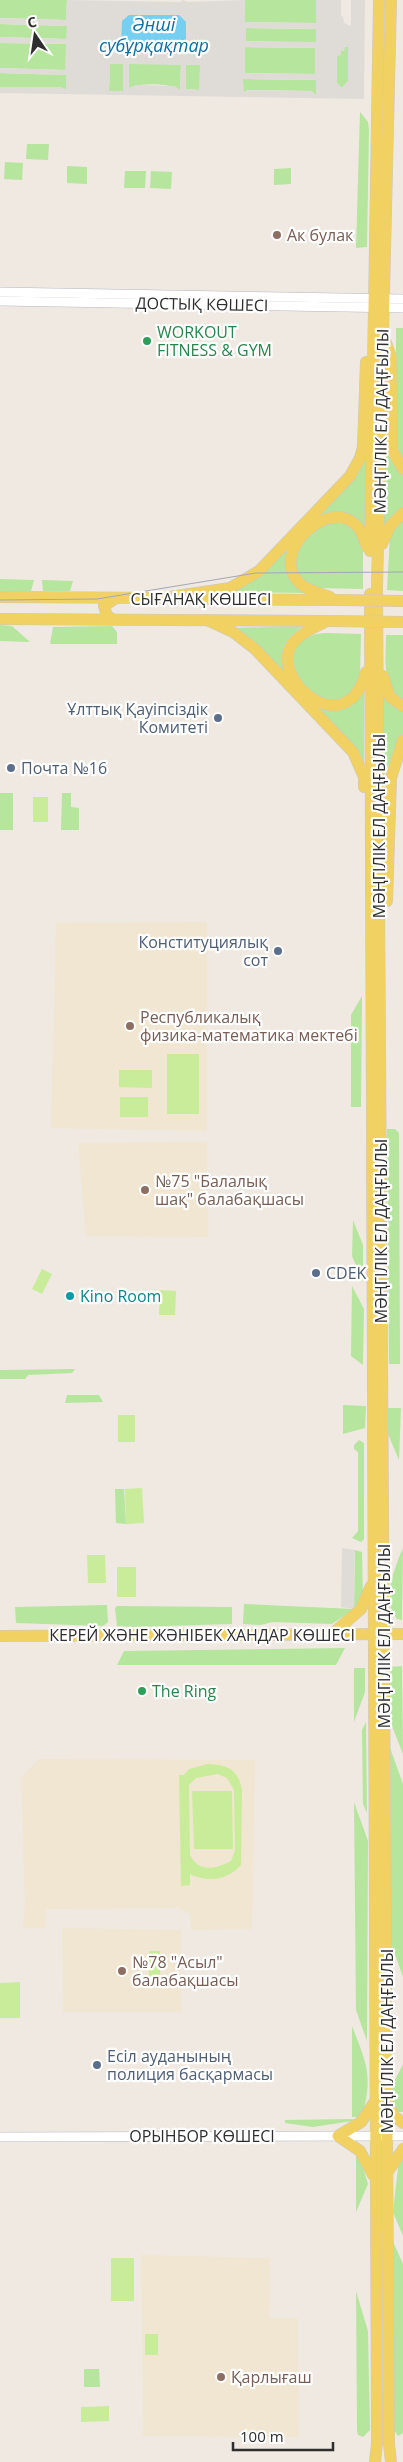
<svg xmlns="http://www.w3.org/2000/svg" width="403" height="2462" viewBox="0 0 403 2462" font-family="'Open Sans',sans-serif">
	<style>
		.education { fill: #f0e6d1 }
		.green { fill: #b6e59e }
		.pitch { fill: #c9ec9a; fill-rule: evenodd }
		.plaza { fill: #dfdcd8; fill-rule: evenodd }
		.water { fill: #75cff0 }
		.lines { fill: none; stroke-linecap: round; stroke-linejoin: round }
		.minor-casing { stroke: #b4b7c1; stroke-width: 10 }
		.major-casing { stroke: #c9c9c9; stroke-width: 12 }
		.minor { stroke: #fff; stroke-width: 9 }
		.major { stroke: #f2d163; stroke-width: 11 }
		.tram { stroke: #a3a6b8; stroke-width: 1 }
		.major-bridge-casing { stroke: #c9c9c9; stroke-width: 12; stroke-linecap: butt }
		.major-bridge { stroke: #f2d163; stroke-width: 11 }
		.education-dot { fill: #8d6e63; stroke: #fff; stroke-width: 2 }
		.leisure-dot { fill: #2e9e5b; stroke: #fff; stroke-width: 2 }
		.service-dot { fill: #5c6f8a; stroke: #fff; stroke-width: 2 }
		.culture-dot { fill: #0f9aa8; stroke: #fff; stroke-width: 2 }
		.labels { text-anchor: middle; dominant-baseline: central; stroke-width: 4.5; stroke-linejoin: round; paint-order: stroke }
		.education-label { font-size: 16px; fill: #785e54; stroke: #fff; text-anchor: start }
		.street-label { font-size: 16px; fill: #2e2e2e; stroke: #fff }
		.leisure-label { font-size: 16px; fill: #27864d; stroke: #fff; text-anchor: start }
		.service-label { font-size: 16px; fill: #4e5e75; stroke: #fff; text-anchor: start }
		.culture-label { font-size: 16px; fill: #0d838f; stroke: #fff; text-anchor: start }
		.water-label { font-size: 18px; font-style: italic; fill: #0d6fa3; stroke: #fff }
	</style>
	<rect width="100%" height="100%" fill="#efe9e1"/>
	<g class="education">
		<path d="M207 922V1131L51 1128 56 923Z"/>
		<path d="M207 1142 208 1237 86 1236 78 1143Z"/>
		<path d="M39 1759 255 1760 252 1929 191 1930 190 1914 180 1908 46 1909 45 1928H23L25 1902 21 1778Z"/>
		<path d="M62 1928 181 1930V2012H63Z"/>
		<path d="M141 2255 270 2258 269 2318H298L299 2437 143 2436Z"/>
	</g>
	<g class="green">
		<path d="M0 0H67L66 20 0 18Z"/>
		<path d="M245 0H316V23L245 22Z"/>
		<path d="M0 24 67 26V39L0 37Z"/>
		<path d="M245 28 316 29V43L245 41Z"/>
		<path d="M0 43 66 44V70L0 68Z"/>
		<path d="M245 47 316 48 315 74 244 73Z"/>
		<path d="M344 47H348V81L342 88 337 83V56Z"/>
		<path d="M110 63H123V91H109Z"/>
		<path d="M129 64H181L180 91C170 82 141 83 129 88Z"/>
		<path d="M186 65H200V90L186 89Z"/>
		<path d="M0 73 66 75V90L60 87H0Z"/>
		<path d="M243 79 316 80V95L311 91 248 90 243 93Z"/>
		<path d="M360 112 368 122 369 130 367 247 356 248Z"/>
		<path d="M27 144H49L48 160 26 159Z"/>
		<path d="M5 162 23 163 22 180 4 179Z"/>
		<path d="M67 166 87 167V184L67 183Z"/>
		<path d="M291 168V184L274 185V169Z"/>
		<path d="M125 171H146L145 188H124Z"/>
		<path d="M151 171 172 172 171 189 150 188Z"/>
		<path d="M396 328H403V460L396 443Z"/>
		<path d="M385 438 397 468 403 474V509L383 526Z"/>
		<path d="M367 449 365 529 356 519 313 521 352 480Z"/>
		<path d="M403 519V591L387 590 390 534Z"/>
		<path d="M331 522 352 525 363 546V589L316 588 299 576C298 572 295 566 295 561 294 544 317 528 331 522Z"/>
		<path d="M287 548 286 563 307 593 236 592V588Z"/>
		<path d="M0 579 34 580 31 591H0Z"/>
		<path d="M42 580 73 581 70 591H43Z"/>
		<path d="M0 625 12 626 30 642 0 641Z"/>
		<path d="M112 626 117 632V644H50L53 627Z"/>
		<path d="M303 626C283 640 275 655 289 677L233 628Z"/>
		<path d="M326 633 361 634 360 676 353 694 333 701C326 699 317 696 311 692 286 668 285 635 326 633Z"/>
		<path d="M386 635H403V701C381 687 386 659 386 635Z"/>
		<path d="M364 689V770L313 703 322 707Z"/>
		<path d="M383 691 403 708V735L383 777Z"/>
		<rect x="0" y="793" width="13" height="37"/>
		<path d="M62 793H71V807L79 808V830H61Z"/>
		<path d="M362 996 361 1107H351V1015Z"/>
		<path d="M387 1129H395L399 1133 400 1364H389Z"/>
		<path d="M353 1220 363 1245V1282L352 1256Z"/>
		<path d="M352 1286 364 1309 363 1365 351 1356Z"/>
		<path d="M75 1369 72 1373 28 1375 25 1379H0V1370Z"/>
		<path d="M67 1395H99L103 1402 65 1403Z"/>
		<path d="M343 1405 366 1406 365 1428 343 1434Z"/>
		<path d="M388 1408H401L399 1460 388 1434Z"/>
		<path d="M359 1440 364 1443V1539L361 1542 352 1538 358 1531V1452L354 1449V1445Z"/>
		<path d="M115 1489H124L126 1524 116 1523Z"/>
		<path d="M403 1548 402 1620 397 1619C381 1602 395 1566 403 1548Z"/>
		<path d="M355 1550 362 1552 363 1601 354 1609 332 1624 273 1622 260 1625 243 1624 244 1604 354 1609Z"/>
		<path d="M107 1605 108 1622 103 1626 16 1623 15 1607Z"/>
		<path d="M117 1606 232 1607V1624L133 1627 117 1626 115 1608Z"/>
		<path d="M345 1648 336 1665H117L124 1651Z"/>
		<path d="M402 1666 403 1754 390 1721V1667Z"/>
		<path d="M354 1668H365V1692L354 1722Z"/>
		<path d="M366 1722 367 1813 363 1804 362 1730Z"/>
		<path d="M390 1748 403 1784V1977L391 1943Z"/>
		<path d="M354 1802 368 1841 367 2041 356 2010Z"/>
		<path d="M352 2026C367 2065 373 2075 362 2117H352Z"/>
		<path d="M403 2064V2112H393V2084Z"/>
		<path d="M353 2119 352 2121 313 2127 285 2123V2120Z"/>
		<path d="M356 2156 360 2158 368 2184 356 2212Z"/>
		<path d="M403 2156V2236L393 2212 399 2159Z"/>
		<path d="M391 2237 403 2264V2433L398 2436 394 2430Z"/>
		<path d="M356 2291 368 2331 370 2430 363 2437 358 2435 357 2431Z"/>
		<path d="M84 2369H99L100 2387H84Z"/>
	</g>
	<g class="pitch">
		<rect x="33" y="797" width="15" height="25"/>
		<rect x="167" y="1054" width="32" height="60"/>
		<path d="M119 1070H152V1088L119 1087Z"/>
		<rect x="120" y="1097" width="28" height="20"/>
		<path d="M42 1269 52 1274 42 1294 32 1289Z"/>
		<path d="M160 1290 176 1291 175 1315H159Z"/>
		<rect x="118" y="1415" width="17" height="27"/>
		<path d="M142 1488 144 1523 126 1524 125 1489Z"/>
		<path d="M87 1555H105L106 1583H88Z"/>
		<rect x="117" y="1567" width="19" height="30"/>
		<path d="M208 1764C228 1765 238 1769 242 1790L241 1865C228 1880 208 1883 190 1874V1885L181 1886 179 1775H184L189 1769ZM218 1774 227 1778 234 1790 235 1850 231 1861C216 1869 199 1873 190 1855L189 1785 196 1778Z"/>
		<path d="M192 1791H232L233 1849H194Z"/>
		<rect x="149" y="1951" width="11" height="25"/>
		<path d="M20 1982V2018H0V1983Z"/>
		<rect x="111" y="2258" width="23" height="43"/>
		<rect x="145" y="2334" width="13" height="21"/>
		<path d="M109 2406V2421L81 2422V2407Z"/>
	</g>
	<g class="plaza">
		<path d="M67 0 181 2 182 0 188 2 245 0V22L316 23V0H341V16L343 17 344 23 351 26V0H365L364 99 0 93V87H60L66 89V75L0 73V68L65 70 66 44 0 43V37L66 39 67 26 0 24V18L66 20ZM129 16 179 17 184 22 186 48 179 53 123 48 124 21ZM246 28 316 29V42L246 41ZM245 47 315 48V74L245 73ZM345 47H348V81L342 88 337 83V56L341 55V51H344ZM110 64H123V91H109ZM129 64 181 65 180 90 175 86 136 85 129 88ZM186 65H200L199 90 186 89ZM243 79 316 80V95L311 91 248 90 244 93Z"/>
		<path d="M342 1548 355 1550 354 1609 341 1607Z"/>
	</g>
	<path class="water" d="M129 15H179L186 22V48L179 54H128L121 47 122 21Z"/>
	<g class="lines">
		<defs>
			<g id="minor">
				<path d="M0 292 403 299"/>
				<path d="M0 301 403 308"/>
				<path d="M0 2137 403 2136"/>
			</g>
			<g id="major">
				<path d="M391 0 377 587 389 2444 391 2462"/>
				<path d="M385 340 391 357 392 450 403 469"/>
				<path d="M382 544 390 526 403 513"/>
				<path d="M370 551 379 0"/>
				<path d="M370 594 377 2443 375 2462"/>
				<path d="M0 597 169 598"/>
				<path d="M330 597C317 592 301 589 294 576 277 546 328 500 355 524 362 530 364 539 367 547"/>
				<path d="M163 598 230 588 259 571 350 476 360 458 363 447 366 362"/>
				<path d="M198 599 339 600"/>
				<path d="M0 619 327 621"/>
				<path d="M112 619 107 616 104 606 116 598"/>
				<path d="M207 620 233 632 255 649 353 752 364 777V787"/>
				<path d="M325 622C313 628 298 634 291 646 271 680 346 745 366 672"/>
				<path d="M383 676 390 697 403 706"/>
				<path d="M387 901 391 778 403 740"/>
				<path d="M331 1635 361 1609 371 1586"/>
				<path d="M0 1636 403 1634"/>
				<path d="M388 2103 394 2116 403 2123"/>
				<path d="M389 2170 403 2149"/>
				<path d="M373 2175 360 2151 338 2136 361 2122 376 2100"/>
			</g>
		</defs>
		<use href="#minor" class="minor-casing"/>
		<use href="#major" class="major-casing"/>
		<use href="#minor" class="minor"/>
		<use href="#major" class="major"/>
		<path class="tram" d="M0 600 97 599 256 573 403 572"/>
		<defs>
			<g id="major-bridge">
				<path d="M339 600 403 601"/>
				<path d="M327 621 403 622"/>
			</g>
		</defs>
		<use href="#major-bridge" class="major-bridge-casing"/>
		<use href="#major-bridge" class="major-bridge"/>
	</g>
	<g class="education-dot">
		<circle cx="277" cy="235" r="5"/>
		<circle cx="130" cy="1026" r="5"/>
		<circle cx="145" cy="1190" r="5"/>
		<circle cx="122" cy="1971" r="5"/>
		<circle cx="221" cy="2377" r="5"/>
	</g>
	<g class="leisure-dot">
		<circle cx="147" cy="341" r="5"/>
		<circle cx="142" cy="1691" r="5"/>
	</g>
	<g class="service-dot">
		<circle cx="218" cy="718" r="5"/>
		<circle cx="11" cy="768" r="5"/>
		<circle cx="278" cy="951" r="5"/>
		<circle cx="316" cy="1273" r="5"/>
		<circle cx="97" cy="2065" r="5"/>
	</g>
	<circle class="culture-dot" cx="70" cy="1296" r="5"/>
	<g class="labels">
		<g class="education-label">
			<text x="287" y="235">Ак булак</text>
			<text x="140" y="1017">Республикалық<tspan x="140" dy="18">физика-математика мектебі</tspan></text>
			<text x="155" y="1181">№75 "Балалық<tspan x="155" dy="18">шақ" балабақшасы</tspan></text>
			<text x="132" y="1962">№78 "Асыл"<tspan x="132" dy="18">балабақшасы</tspan></text>
			<text x="231" y="2377">Қарлығаш</text>
		</g>
		<g class="street-label">
			<text transform="translate(202 304) rotate(1)">ДОСТЫҚ КӨШЕСІ</text>
			<text transform="translate(381 421) rotate(-89)">МӘҢГІЛІК ЕЛ ДАҢҒЫЛЫ</text>
			<text x="201" y="599">СЫҒАНАҚ КӨШЕСІ</text>
			<text transform="translate(379 826) rotate(-90)">МӘҢГІЛІК ЕЛ ДАҢҒЫЛЫ</text>
			<text transform="translate(381 1231) rotate(-90)">МӘҢГІЛІК ЕЛ ДАҢҒЫЛЫ</text>
			<text x="202" y="1635">КЕРЕЙ ЖӘНЕ ЖӘНІБЕК ХАНДАР КӨШЕСІ</text>
			<text transform="translate(384 1636) rotate(-90)">МӘҢГІЛІК ЕЛ ДАҢҒЫЛЫ</text>
			<text transform="translate(387 2041) rotate(-90)">МӘҢГІЛІК ЕЛ ДАҢҒЫЛЫ</text>
			<text x="202" y="2136">ОРЫНБОР КӨШЕСІ</text>
		</g>
		<g class="leisure-label">
			<text x="157" y="332">WORKOUT<tspan x="157" dy="18">FITNESS &amp; GYM</tspan></text>
			<text x="152" y="1691">The Ring</text>
		</g>
		<g class="service-label">
			<text x="208" y="709" text-anchor="end">Ұлттық Қауіпсіздік<tspan x="208" dy="18">Комитеті</tspan></text>
			<text x="21" y="768">Почта №16</text>
			<text x="268" y="942" text-anchor="end">Конституциялық<tspan x="268" dy="18">сот</tspan></text>
			<text x="326" y="1273">CDEK</text>
			<text x="107" y="2056">Есіл ауданының<tspan x="107" dy="18">полиция басқармасы</tspan></text>
		</g>
		<g class="culture-label">
			<text x="80" y="1296">Kino Room</text>
		</g>
		<g class="water-label">
			<text x="154" y="24">Әнші<tspan x="154" dy="21">субұрқақтар</tspan></text>
		</g>
	</g>
	<g transform="translate(35 35) rotate(347)" stroke="#ffffff" stroke-width="4" paint-order="stroke">
	<path d="M0-4L9 19L0 12L-9 19Z" fill="#2e2e2e"/>
	<text y="-8" font-size="14" font-weight="bold" text-anchor="middle" fill="#2e2e2e">С</text>
	</g>
	<path d="M233 2442v8h100v-8" fill="none" stroke="#2e2e2e" stroke-width="2.5"/>
	<text x="240" y="2442" font-size="15" fill="#2e2e2e" stroke="#ffffff" stroke-width="4" paint-order="stroke">100 m</text>
</svg>
